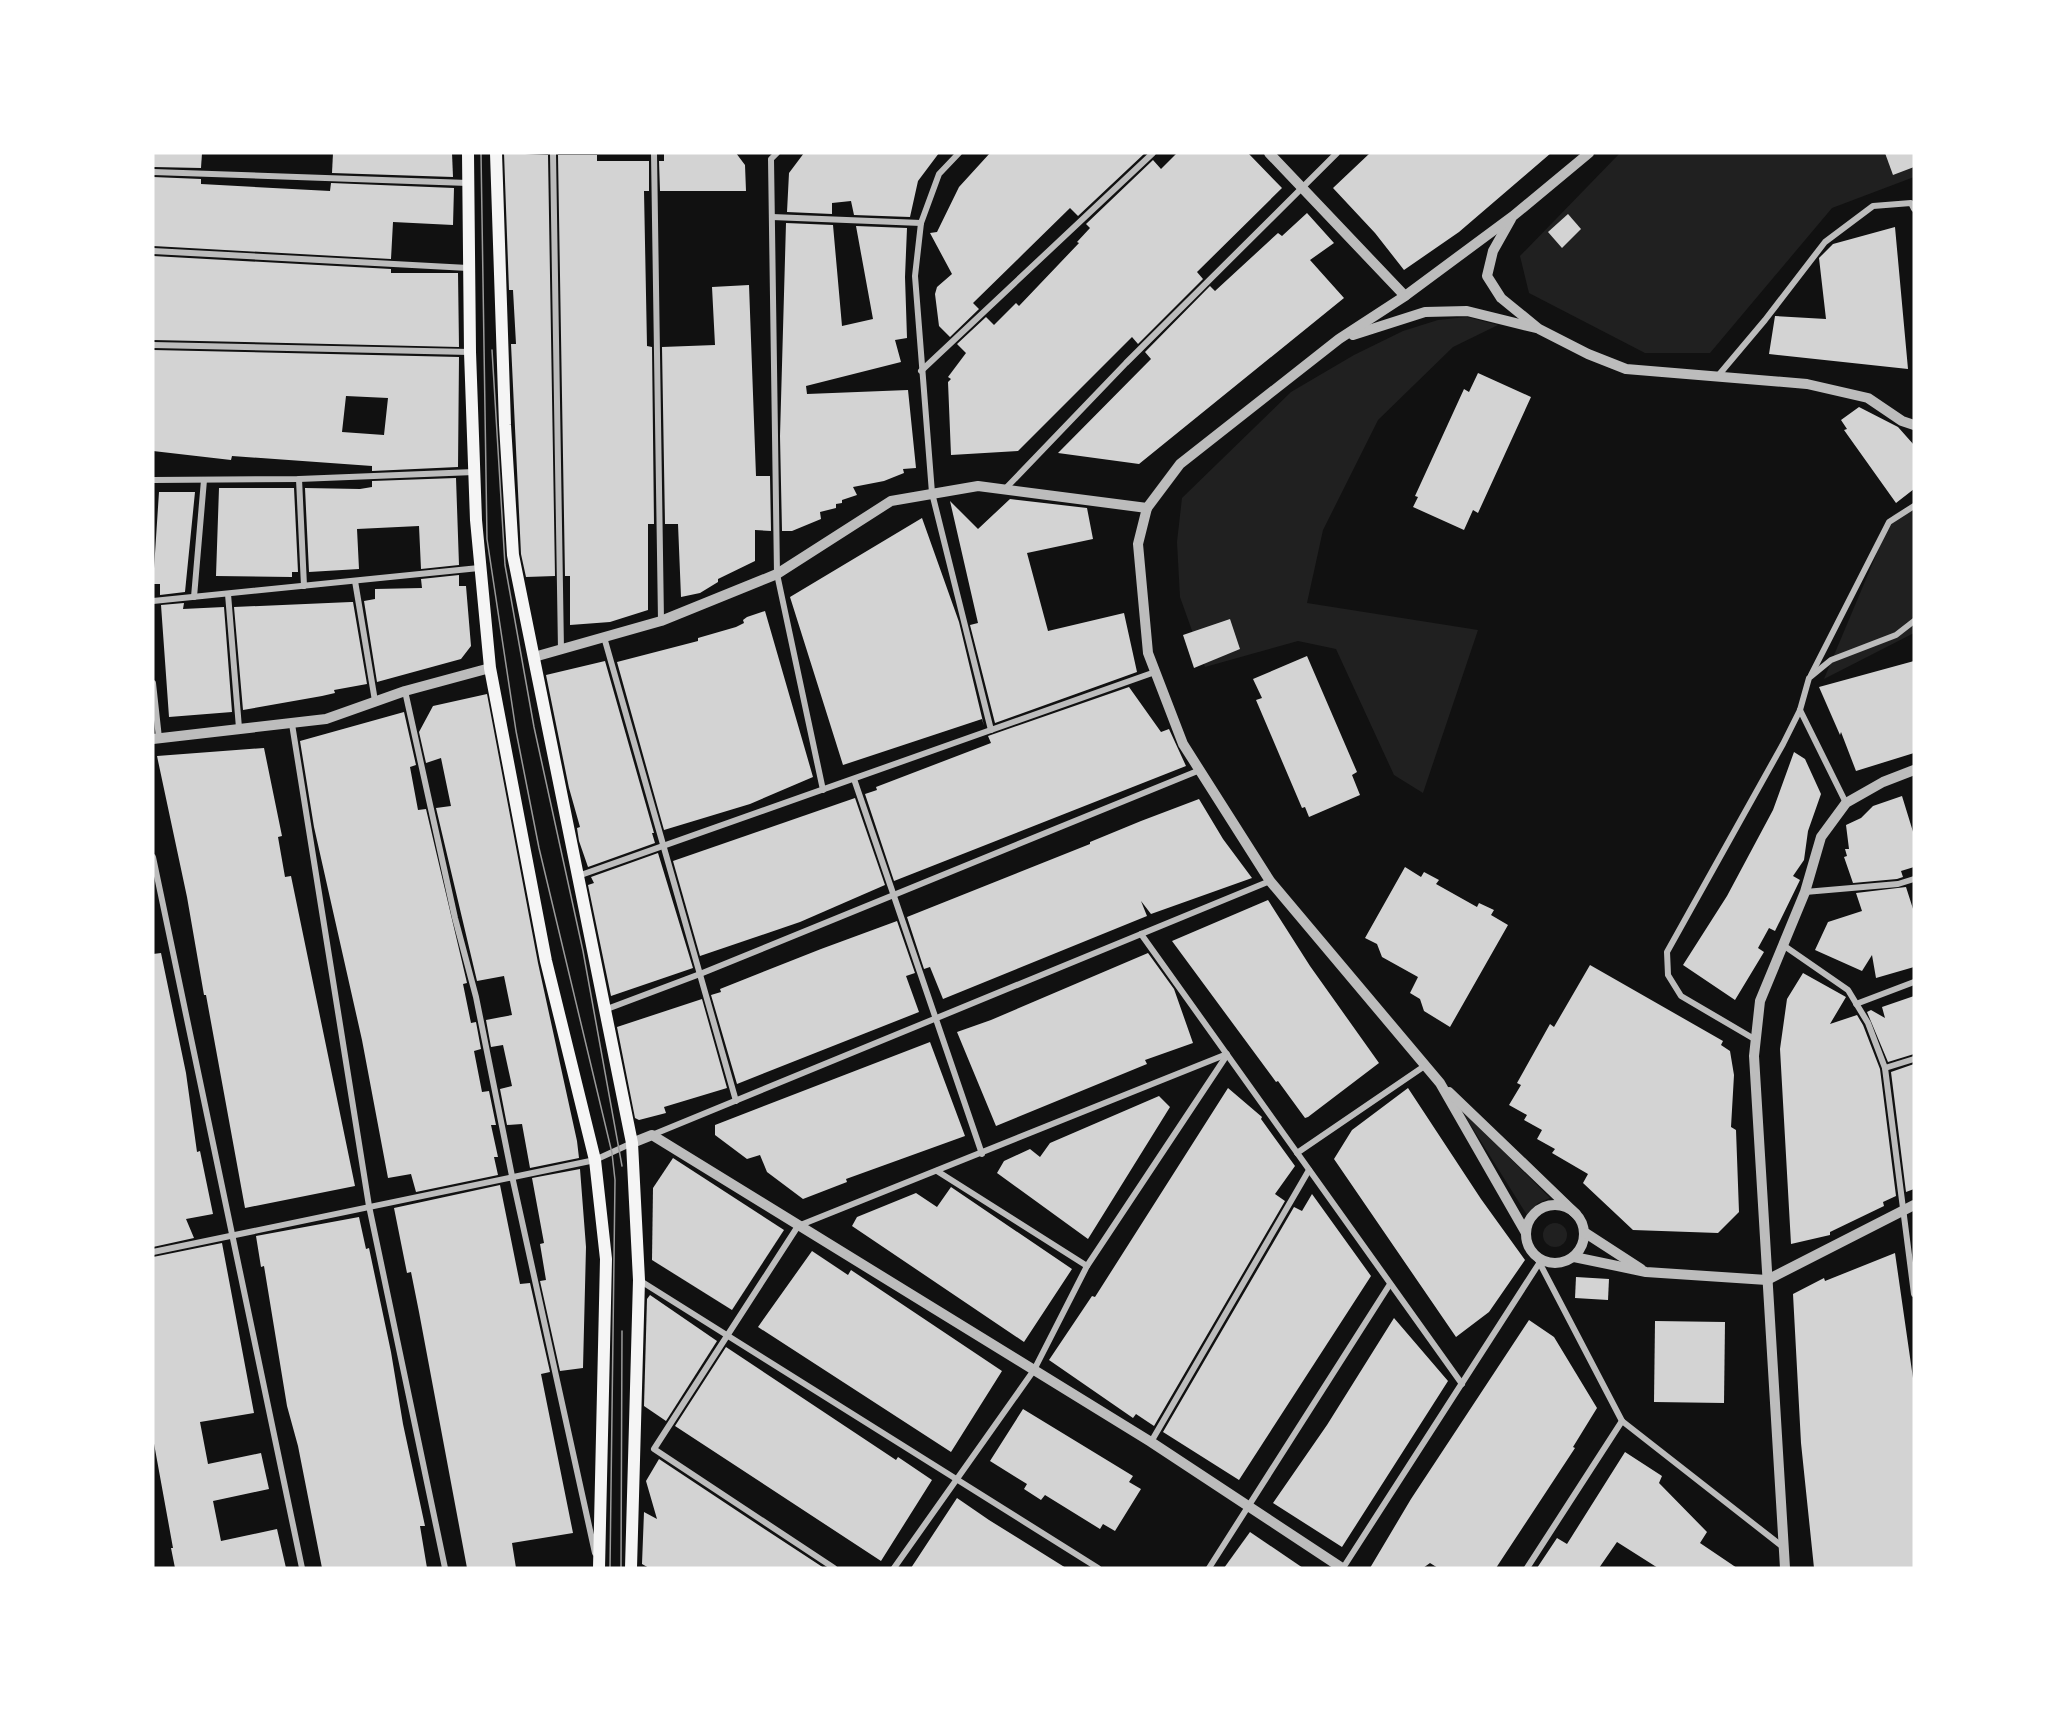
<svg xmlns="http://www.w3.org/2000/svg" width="2067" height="1721" viewBox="0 0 2067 1721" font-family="Montserrat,sans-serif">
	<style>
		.green { fill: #202020 }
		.building { fill: #d3d3d3; fill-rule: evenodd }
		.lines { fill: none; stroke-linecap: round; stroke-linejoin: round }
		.minor { stroke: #bcbcbc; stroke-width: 6 }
		.tertiary { stroke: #bcbcbc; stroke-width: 10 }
		.secondary { stroke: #f5f5f5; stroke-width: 12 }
		.tram { stroke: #9a9a9a; stroke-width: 1.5 }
	</style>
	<rect width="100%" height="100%" fill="#111"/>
	<g class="green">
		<path d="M1620 153H1914V177L1832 208 1710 353H1645L1529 293 1520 256Z"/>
		<path d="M1467 317 1498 325 1453 347 1378 420 1323 530 1307 603 1478 630 1423 793 1394 775 1336 649 1298 641 1205 667 1180 597 1177 542 1182 498 1291 392 1354 355 1403 331 1438 320Z"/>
		<path d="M1914 503V633L1824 679 1893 515Z"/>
		<path d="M1460 1108 1550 1198 1538 1203 1527 1215Z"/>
		<circle cx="1555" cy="1235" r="12"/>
	</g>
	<g class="building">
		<path d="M153 153H202L201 168 153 167Z"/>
		<path d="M333 153H452L453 177 332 173Z"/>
		<path d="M504 153 548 155 555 576 526 577 521 554 511 344H516L513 290H509Z"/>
		<path d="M664 153H736L745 165 746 191H660L659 161H664Z"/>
		<path d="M804 153H939L918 181 910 217 854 215 851 201 832 203V214L787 212 789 173Z"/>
		<path d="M990 153H1145L1078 216 1070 208 973 303 979 309 950 337 939 326 935 294 937 287 952 274 930 233 937 232 959 187Z"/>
		<path d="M1177 153H1248L1282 188 1197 272 1203 279 1138 344 1132 337 1018 451 951 455 948 382 951 379 948 377 966 353 957 344 986 317 994 325 1016 303 1019 306 1079 243 1077 242 1090 228 1086 224 1153 160 1161 169Z"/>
		<path d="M1370 153H1551L1459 232 1404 270 1375 233 1333 188Z"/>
		<path d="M1885 153H1914V167L1893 175Z"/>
		<path d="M558 155H597V161H649V191H644L647 346 652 347 654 524H648V610L610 622 570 625V576H565Z"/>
		<path d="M153 177 201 179V184L330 191 331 183 454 188 453 225 393 222 391 259 153 246Z"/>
		<path d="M1307 213 1334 243 1310 260 1344 298 1139 464 1058 453 1151 359 1145 352 1210 286 1215 291 1278 233 1282 236Z"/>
		<path d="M1568 214 1581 229 1562 248 1548 232Z"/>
		<path d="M786 223 833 225 842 326 873 319 856 226 907 228 905 277 907 338 895 340 901 362 806 386 807 394 908 390 916 468 903 469 904 473 884 481 853 487 857 495 842 500V503L836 504V508L820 512 821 519 792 531H782L780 436Z"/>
		<path d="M1895 227 1908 369 1769 354 1775 316 1826 319 1819 258 1833 244Z"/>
		<path d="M153 256 391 269V273H458L459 347 153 340Z"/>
		<path d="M749 285 756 476H770L771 531 755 530V561L718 579V582L700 593 681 597 678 524H665L662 347 715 345 712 287Z"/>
		<path d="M153 350 459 357 458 467 372 471V466L232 456 231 460 153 451ZM346 396 388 398 384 435 342 432Z"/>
		<path d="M1478 373 1531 397 1478 513 1473 510 1464 530 1413 507 1418 497 1415 496 1464 389 1469 392Z"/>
		<path d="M1859 407 1898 427 1914 445V489L1896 503 1844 430 1847 429 1841 420Z"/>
		<path d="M456 478 459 565 421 569 419 526 357 529 359 569 309 572 305 488 360 489 372 487V481Z"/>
		<path d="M219 488H294L298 572H292V577L216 576Z"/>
		<path d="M159 492H195L185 592 160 595V584H153Z"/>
		<path d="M1010 499 1087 508 1093 539 1027 553 1048 631 1124 613 1137 672 995 723 970 625 978 623 950 501 978 529Z"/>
		<path d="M922 518 959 622 984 726 982 719 843 765 790 597Z"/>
		<path d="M459 575V586H466L471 646 461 659 377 682 364 601 375 599V589L422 588 421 579Z"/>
		<path d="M351 602H353L367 684 334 690 335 693 322 696 243 710 234 607Z"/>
		<path d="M184 603 183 609 224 607 232 712 169 717 161 605Z"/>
		<path d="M765 611 813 777 750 804 664 830 617 662 698 641V638L736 627 744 623 743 620 747 617Z"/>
		<path d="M1230 619 1240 649 1194 668 1183 635Z"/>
		<path d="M1307 656 1357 772 1352 775 1360 795 1309 817 1305 807 1302 808 1256 700 1262 698 1253 679Z"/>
		<path d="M605 661 654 833H652L655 843 588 867 579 841 577 828 580 827 569 788 546 675Z"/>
		<path d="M1914 661V753L1856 771 1841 732 1840 735 1819 687Z"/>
		<path d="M1129 687 1161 732 1169 729 1186 766 894 881 865 794 877 790 876 787 991 743 988 736Z"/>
		<path d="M487 694 538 963 577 1141 579 1158 530 1168 522 1124 507 1125 500 1089 512 1086 503 1045 491 1047 486 1020 512 1015 504 976 477 981 436 808 451 806 441 758 426 763 419 732 433 706Z"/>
		<path d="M404 712 416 765 410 767 418 810 426 809 467 983 463 984 471 1023 476 1022 481 1049 474 1051 482 1092 489 1091 496 1125H491L498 1157H494L498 1175 416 1192 411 1174 388 1178 362 1040 314 827 300 741Z"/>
		<path d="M264 748 282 836 278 837 285 877 291 876 355 1186 245 1208 206 995H204L187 897 157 756Z"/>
		<path d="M1794 752 1805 759 1821 794 1808 831 1804 860 1793 876 1800 880 1775 931 1769 928 1758 948 1764 952 1735 1000 1683 965 1727 896 1773 810Z"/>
		<path d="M1902 796 1914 835V867L1901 871 1903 877 1897 879 1853 883 1844 857 1847 856 1845 849H1849L1846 825 1861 818 1873 806Z"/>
		<path d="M855 798 885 885 800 922 700 956 673 861Z"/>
		<path d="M1199 799 1223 839 1252 878 1151 914 1141 901 1147 916 943 999 930 967 924 969 907 917 1090 844V842L1141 821Z"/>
		<path d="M658 853 693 968 611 996 588 885 594 883 591 877Z"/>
		<path d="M1405 867 1421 877 1424 872 1439 880 1436 884 1477 907 1479 903 1494 910 1491 915 1508 925 1450 1027 1424 1011 1420 999 1410 993 1418 977 1382 957 1377 944 1365 938Z"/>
		<path d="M1906 887 1914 912V967L1876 978 1872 955 1862 971 1815 950 1828 922 1862 911 1856 893Z"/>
		<path d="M1268 900 1310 966 1379 1063 1308 1117 1305 1118 1278 1081 1276 1082 1172 941Z"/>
		<path d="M897 921 915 973 906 976 919 1012 737 1084 711 995 721 992 720 989 821 949Z"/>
		<path d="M161 953 186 1073 197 1152 200 1151 213 1214 186 1219 194 1238 153 1247V954Z"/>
		<path d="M1148 953 1174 989 1193 1043 1145 1060 1147 1064 996 1126 957 1032 991 1020Z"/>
		<path d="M1590 965 1723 1041 1721 1045 1730 1051 1734 1075 1731 1127 1736 1130 1739 1212 1718 1233 1633 1230 1583 1183 1588 1174 1552 1153 1555 1149 1537 1139 1542 1130 1524 1120 1527 1115 1509 1105 1521 1085 1517 1083 1550 1024 1554 1027Z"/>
		<path d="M1803 973 1846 997 1830 1024 1857 1015 1863 1025 1880 1069 1896 1196 1883 1202 1884 1206 1830 1232V1235L1791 1244 1780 1049 1787 999Z"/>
		<path d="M1914 996V1054L1888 1062 1867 1012 1871 1010 1885 1018 1882 1007Z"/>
		<path d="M702 999 727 1088 664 1107 666 1113 639 1120 635 1118 617 1027Z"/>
		<path d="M930 1042 965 1136 846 1179 847 1182 803 1199 767 1172 760 1155 747 1159 715 1135V1125Z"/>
		<path d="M1914 1064V1189L1906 1192 1891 1072Z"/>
		<path d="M1228 1088 1262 1117 1261 1119 1295 1166 1275 1194 1285 1201 1154 1426 1136 1414 1133 1418 1049 1360 1092 1296 1095 1297Z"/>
		<path d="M1408 1088 1481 1199 1525 1260 1489 1312 1456 1337 1334 1159 1352 1130Z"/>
		<path d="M1159 1096 1170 1107 1088 1239 997 1173 1004 1161 1030 1149 1040 1157 1050 1143Z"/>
		<path d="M673 1158 784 1230 732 1310 652 1260 653 1188Z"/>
		<path d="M580 1169 586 1247 583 1368 560 1371 540 1281 546 1280 540 1244 544 1243 532 1178Z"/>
		<path d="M500 1185 520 1284 530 1283 550 1372 541 1374 573 1533 512 1543 516 1568H467L419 1312 411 1272 407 1273 394 1208Z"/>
		<path d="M951 1187 1072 1269 1024 1342 852 1226 857 1217 916 1193 937 1207Z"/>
		<path d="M1312 1194 1371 1276 1239 1480 1163 1432 1294 1207 1302 1211Z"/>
		<path d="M359 1217 366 1249 369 1248 391 1352 403 1424 425 1526H420L427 1568H322L298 1446 287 1406 264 1266 261 1267 256 1236Z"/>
		<path d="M222 1243 254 1413 200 1422 208 1464 261 1453 269 1489 213 1501 221 1541 277 1529 286 1568H175L171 1548H173L153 1438V1257Z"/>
		<path d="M812 1251 848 1275 851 1270 1002 1371 951 1452 758 1327Z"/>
		<path d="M1895 1253 1914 1385V1568H1814L1801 1443 1793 1294 1824 1278 1825 1281Z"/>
		<path d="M1576 1277 1609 1279 1608 1300 1575 1298Z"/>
		<path d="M650 1295 717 1341 666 1421 644 1406 647 1299Z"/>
		<path d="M1394 1318 1448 1381 1342 1547 1273 1503 1327 1425Z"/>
		<path d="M1529 1320 1554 1337 1597 1408 1573 1447 1575 1448 1496 1568H1438L1430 1563 1423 1568H1370L1411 1499Z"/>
		<path d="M1655 1321 1725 1322 1724 1403 1654 1402Z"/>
		<path d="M726 1347 896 1460 898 1457 932 1480 881 1561 675 1426Z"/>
		<path d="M1023 1409 1133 1476 1129 1482 1141 1489 1115 1531 1103 1524 1100 1529 1045 1495 1041 1500 1024 1489 1027 1484 990 1461Z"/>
		<path d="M1625 1452 1662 1476 1659 1483 1707 1532 1700 1543 1737 1568H1658L1617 1542 1599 1568H1537L1557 1538 1567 1544Z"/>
		<path d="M659 1459 763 1528 824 1568H649L642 1564 644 1512 657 1519 646 1481Z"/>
		<path d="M957 1498 989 1520 1066 1568H911Z"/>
		<path d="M1250 1532 1303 1568H1224Z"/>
	</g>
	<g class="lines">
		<g class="minor">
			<path d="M553 153 561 650"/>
			<path d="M654 153 661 621"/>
			<path d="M777 153 771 159 777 574 823 790"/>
			<path d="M959 153 939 174 921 223 915 276 932 493 991 730"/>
			<path d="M153 172 468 183"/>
			<path d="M772 217 921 223"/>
			<path d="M153 251 468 268"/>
			<path d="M153 345 470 352"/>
			<path d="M921 371 1153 153"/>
			<path d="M1717 377 1765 320 1825 242 1873 206 1911 203 1914 209"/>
			<path d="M299 479 304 586"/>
			<path d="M153 480 299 479 474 472"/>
			<path d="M1005 489 1126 363 1337 153"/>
			<path d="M355 581 375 701"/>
			<path d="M228 594 239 728"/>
			<path d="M194 597 204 480"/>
			<path d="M153 601 479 568"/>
			<path d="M604 637 736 1101"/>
			<path d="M1811 675 1889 522 1914 506"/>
			<path d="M153 683 159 738"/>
			<path d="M405 691 455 918 476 997 512 1176 595 1553"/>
			<path d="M1800 710 1846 803"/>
			<path d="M292 724 369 1206 445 1568"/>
			<path d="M854 779 982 1154"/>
			<path d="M153 857 302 1568"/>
			<path d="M578 876 1155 672"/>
			<path d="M1805 892 1898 884 1914 879"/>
			<path d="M1141 934 1462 1384"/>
			<path d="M1783 945 1848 990 1868 1023 1885 1068 1914 1294"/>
			<path d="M1856 1004 1914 982"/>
			<path d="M607 1009 700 974 1200 770"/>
			<path d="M1756 1040 1681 996 1668 975 1667 952 1783 744 1800 710 1809 678 1831 660 1896 635 1914 621"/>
			<path d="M1885 1068 1914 1059"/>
			<path d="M652 1135 1270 881"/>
			<path d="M1297 1153 1426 1065"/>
			<path d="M937 1171 1087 1266"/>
			<path d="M153 1252 595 1160 632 1143"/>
			<path d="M1537 1258 1622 1421 1783 1547"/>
			<path d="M639 1280 1098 1568"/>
			<path d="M1151 1442 1309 1170"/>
			<path d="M834 1568 654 1449 798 1226 1227 1054"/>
			<path d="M894 1568 1034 1370 1087 1266 1227 1055"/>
			<path d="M1209 1568 1390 1284"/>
			<path d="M1343 1568 1538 1265"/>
			<path d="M1527 1568 1622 1421"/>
		</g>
		<g class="tertiary">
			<path d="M1269 153 1405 296"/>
			<path d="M1511 219 1493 251 1487 276 1501 298 1539 329 1588 354 1626 369 1807 384 1868 398 1902 421 1914 425"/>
			<path d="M1353 335 1425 312 1467 311 1536 328"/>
			<path d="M1147 508 1138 544 1148 653 1183 744 1270 881 1440 1083 1526 1233"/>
			<path d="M534 657 661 621 777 574 891 501 978 486 1147 508 1180 464 1339 339 1405 296 1513 216 1589 153"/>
			<path d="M153 739 326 719 405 691 490 668"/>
			<path d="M1449 1092 1576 1214"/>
			<path d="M632 1143 652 1135 1151 1442 1342 1568"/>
			<circle cx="1555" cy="1234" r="29"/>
			<path d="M1584 1232 1641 1269"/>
			<path d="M1574 1257 1646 1272 1767 1280 1914 1205"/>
			<path d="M1785 1568 1754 1056 1760 1001 1805 892 1821 837 1846 803 1883 782 1914 770"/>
		</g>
		<g class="secondary">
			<path d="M468 153 470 352 476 520 490 668 546 961 595 1160 606 1259 599 1568"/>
			<path d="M496 153 505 425 513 555 632 1143 639 1280 631 1568"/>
		</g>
		<g class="tram">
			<path d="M481 153 487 539 516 731 539 848 612 1153 615 1180 610 1568"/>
			<path d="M492 350 505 565 534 727 583 951 622 1166"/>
			<path d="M621 1568 622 1331"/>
		</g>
	</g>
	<rect width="2067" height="1721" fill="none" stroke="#ffffff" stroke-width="309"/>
</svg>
